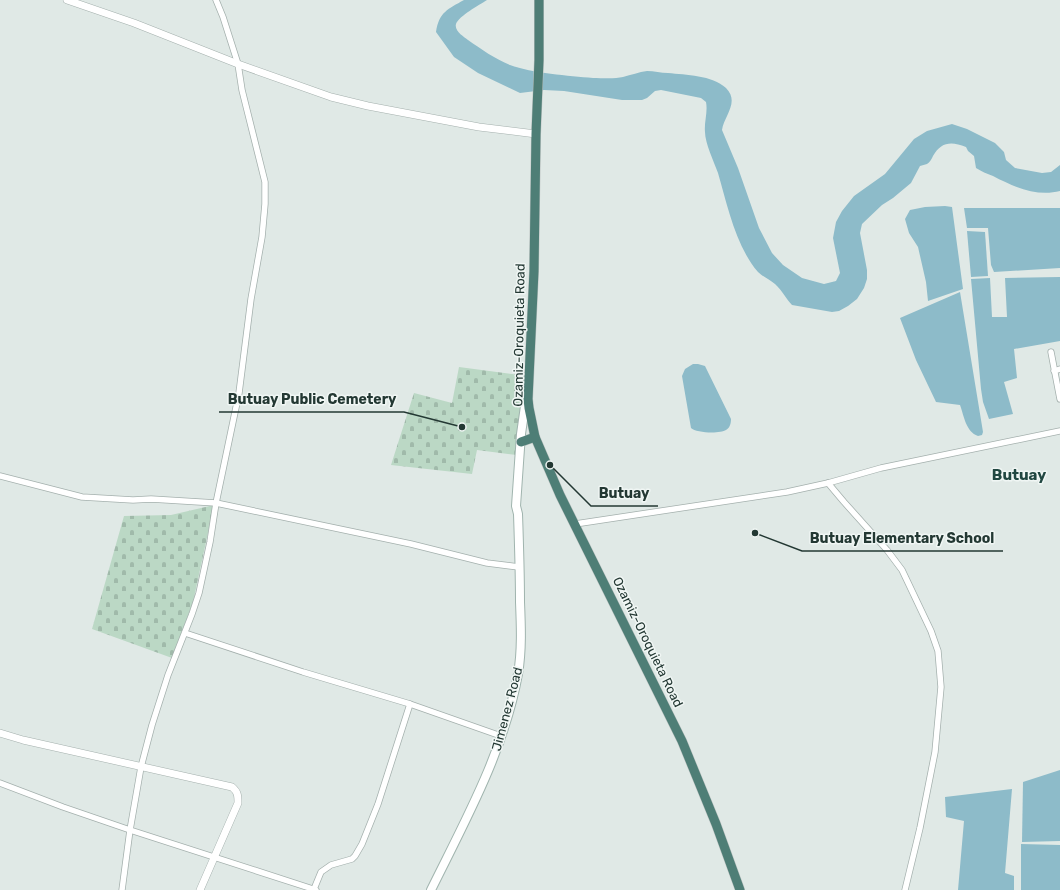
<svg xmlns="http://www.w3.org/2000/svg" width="1060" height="890" viewBox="0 0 1060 890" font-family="Rubik,sans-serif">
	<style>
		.cemetery { fill: url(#cemetery-stones) }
		.water { fill: #8dbbc9 }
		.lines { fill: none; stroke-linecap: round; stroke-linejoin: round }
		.minor-casing { stroke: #a4b0ad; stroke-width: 7 }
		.tertiary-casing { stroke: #a4b0ad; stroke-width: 8 }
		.secondary-casing { stroke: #a0b4ae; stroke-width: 10 }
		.trunk-casing { stroke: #bdc3c2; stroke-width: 10 }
		.minor { stroke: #fff; stroke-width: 5.5 }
		.tertiary { stroke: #fff; stroke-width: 7 }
		.secondary { stroke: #fff; stroke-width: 8 }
		.trunk { stroke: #4e7e76; stroke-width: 9 }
		.labels { text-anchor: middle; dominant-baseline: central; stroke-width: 3; stroke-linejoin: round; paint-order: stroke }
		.street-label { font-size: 13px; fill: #233833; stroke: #f0f6f4 }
		.quarter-label { font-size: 15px; font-weight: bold; fill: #214741; stroke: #f0f6f4 }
		.leader { fill: none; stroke: #233833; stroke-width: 1.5 }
		.callout-dot { fill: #233833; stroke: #f0f6f4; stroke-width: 1.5 }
		.callout-label { font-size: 14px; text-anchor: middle; font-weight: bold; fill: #233833; stroke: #f0f6f4; stroke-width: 3; stroke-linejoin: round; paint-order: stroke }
	</style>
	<defs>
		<pattern id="cemetery-stones" width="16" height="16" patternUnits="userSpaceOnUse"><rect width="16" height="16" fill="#bbd8c5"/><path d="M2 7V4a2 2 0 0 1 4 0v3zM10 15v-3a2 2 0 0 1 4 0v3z" fill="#a0baaa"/></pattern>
	</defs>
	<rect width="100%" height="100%" fill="#e0e9e6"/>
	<g class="cemetery">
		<path d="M459 367 528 376 517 455 477 450 472 474 391 465 414 393 452 403Z"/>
		<path d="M214 505 193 602 172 658 92 629 124 516 171 515Z"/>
	</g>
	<g class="water">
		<path d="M464 0H487C479 5 459 16 456 24 454 31 464 37 468 40 481 49 495 59 510 65 532 73 569 76 593 78 602 78 615 79 623 77 631 75 639 72 647 71 654 71 661 73 668 73 686 75 712 75 726 88 740 102 724 116 722 130L738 168 759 228 772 253 783 265 802 278 824 284 836 281 840 273 833 238 836 222 842 211 854 196 885 174 914 139 927 131 952 124 967 129 995 143 1004 152 1006 160 1015 168 1042 173 1051 172 1060 165V191C1037 197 1014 187 993 176 987 174 981 171 976 168L974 156 968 151 966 147C951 141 941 142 933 156 931 160 930 162 927 164L920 166 911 183 893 198 882 205 862 224 860 233 867 270V279L864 288 857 299 848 306 839 311 832 312 792 305C786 299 782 290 775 284 769 279 763 277 758 272 736 247 727 204 718 173 714 162 705 143 705 132 704 122 708 112 706 102L701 98 661 90 655 91 647 98 642 100H622L564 91 544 90 520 93 478 73 454 57 436 32C439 12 448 9 464 0Z"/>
		<path d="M945 206 952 207 963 289 928 301 926 282 918 247 909 233 905 219 910 210 925 207Z"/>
		<path d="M964 208H1060V268L994 272 991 265 988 228H967Z"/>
		<path d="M967 231 985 232 988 276 971 277Z"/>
		<path d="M1060 277V341L1014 349 1017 378 1004 382 1013 414 989 419 983 402 981 389 971 279 990 278 992 317H1007L1005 278Z"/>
		<path d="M960 292 983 432 982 435 978 436C966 432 964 416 960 405L936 402 916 360 900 318Z"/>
		<path d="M693 364H698L705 366 731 419C731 423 730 428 726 430 720 434 696 433 691 428L682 376 685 369Z"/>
		<path d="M1060 770V841L1022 842 1023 782Z"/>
		<path d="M1012 789 1005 873 1014 876V890H958L964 821 946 817 945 797Z"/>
		<path d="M1021 844 1060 845V890H1021Z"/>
	</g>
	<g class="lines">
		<defs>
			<g id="minor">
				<path d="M1051 352 1060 399"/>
				<path d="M1054 371 1060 369"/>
				<path d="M0 476 82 497 133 500 151 499 216 503 411 544 487 563 519 567"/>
				<path d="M828 483 844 502 887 550 902 570 931 631 938 651 941 687 935 752 920 828 905 890"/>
				<path d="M575 524 787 492 828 483 881 468 1060 431"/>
				<path d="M185 633 303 672 410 704 501 736"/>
				<path d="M0 783 63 807 130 830 316 890"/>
				<path d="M314 889 321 872 331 865 352 859 355 856 362 844 378 804 410 704"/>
				<path d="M122 890 130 830 141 767 152 725 168 675 192 614 199 593 210 542 216 503 239 393 251 299 262 237 265 204V182L242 90 238 64 223 17 216 0"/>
			</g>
			<g id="tertiary">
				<path d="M67 0 134 23 238 64 331 97 368 106 479 127 536 134"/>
				<path d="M0 733 23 740 232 787C238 792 238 796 238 803L200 890"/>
			</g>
			<path id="secondary" d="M431 890C465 821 504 751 518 674 522 650 521 626 520 602 520 572 519 543 518 514L516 506 521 434 526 399"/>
			<g id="trunk">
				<path d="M539 0V60L536 134 534 271 528 399 529 408 535 437 560 495 682 741 716 824 740 890"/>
				<path d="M521 442 535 437"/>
			</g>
		</defs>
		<use href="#minor" class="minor-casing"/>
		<use href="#tertiary" class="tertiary-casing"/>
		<use href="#secondary" class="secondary-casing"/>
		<use href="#trunk" class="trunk-casing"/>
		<use href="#minor" class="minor"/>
		<use href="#tertiary" class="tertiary"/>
		<use href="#secondary" class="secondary"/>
		<use href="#trunk" class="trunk"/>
	</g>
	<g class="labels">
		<g class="street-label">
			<text transform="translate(519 335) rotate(-89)">Ozamiz-Oroquieta Road</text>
			<text transform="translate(648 642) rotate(64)">Ozamiz-Oroquieta Road</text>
			<text transform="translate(507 709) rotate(-75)">Jimenez Road</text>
		</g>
		<g class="quarter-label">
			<text x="1019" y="475">Butuay</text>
		</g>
	</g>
	<path class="leader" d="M462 427L404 412H219M550 465L591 506H658M755 533L802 551H1003"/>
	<g class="callout-dot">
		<circle cx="462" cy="427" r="4"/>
		<circle cx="550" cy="465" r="4"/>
		<circle cx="755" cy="533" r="4"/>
	</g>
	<g class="callout-label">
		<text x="312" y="404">Butuay Public Cemetery</text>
		<text x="624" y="498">Butuay</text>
		<text x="902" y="543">Butuay Elementary School</text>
	</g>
</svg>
